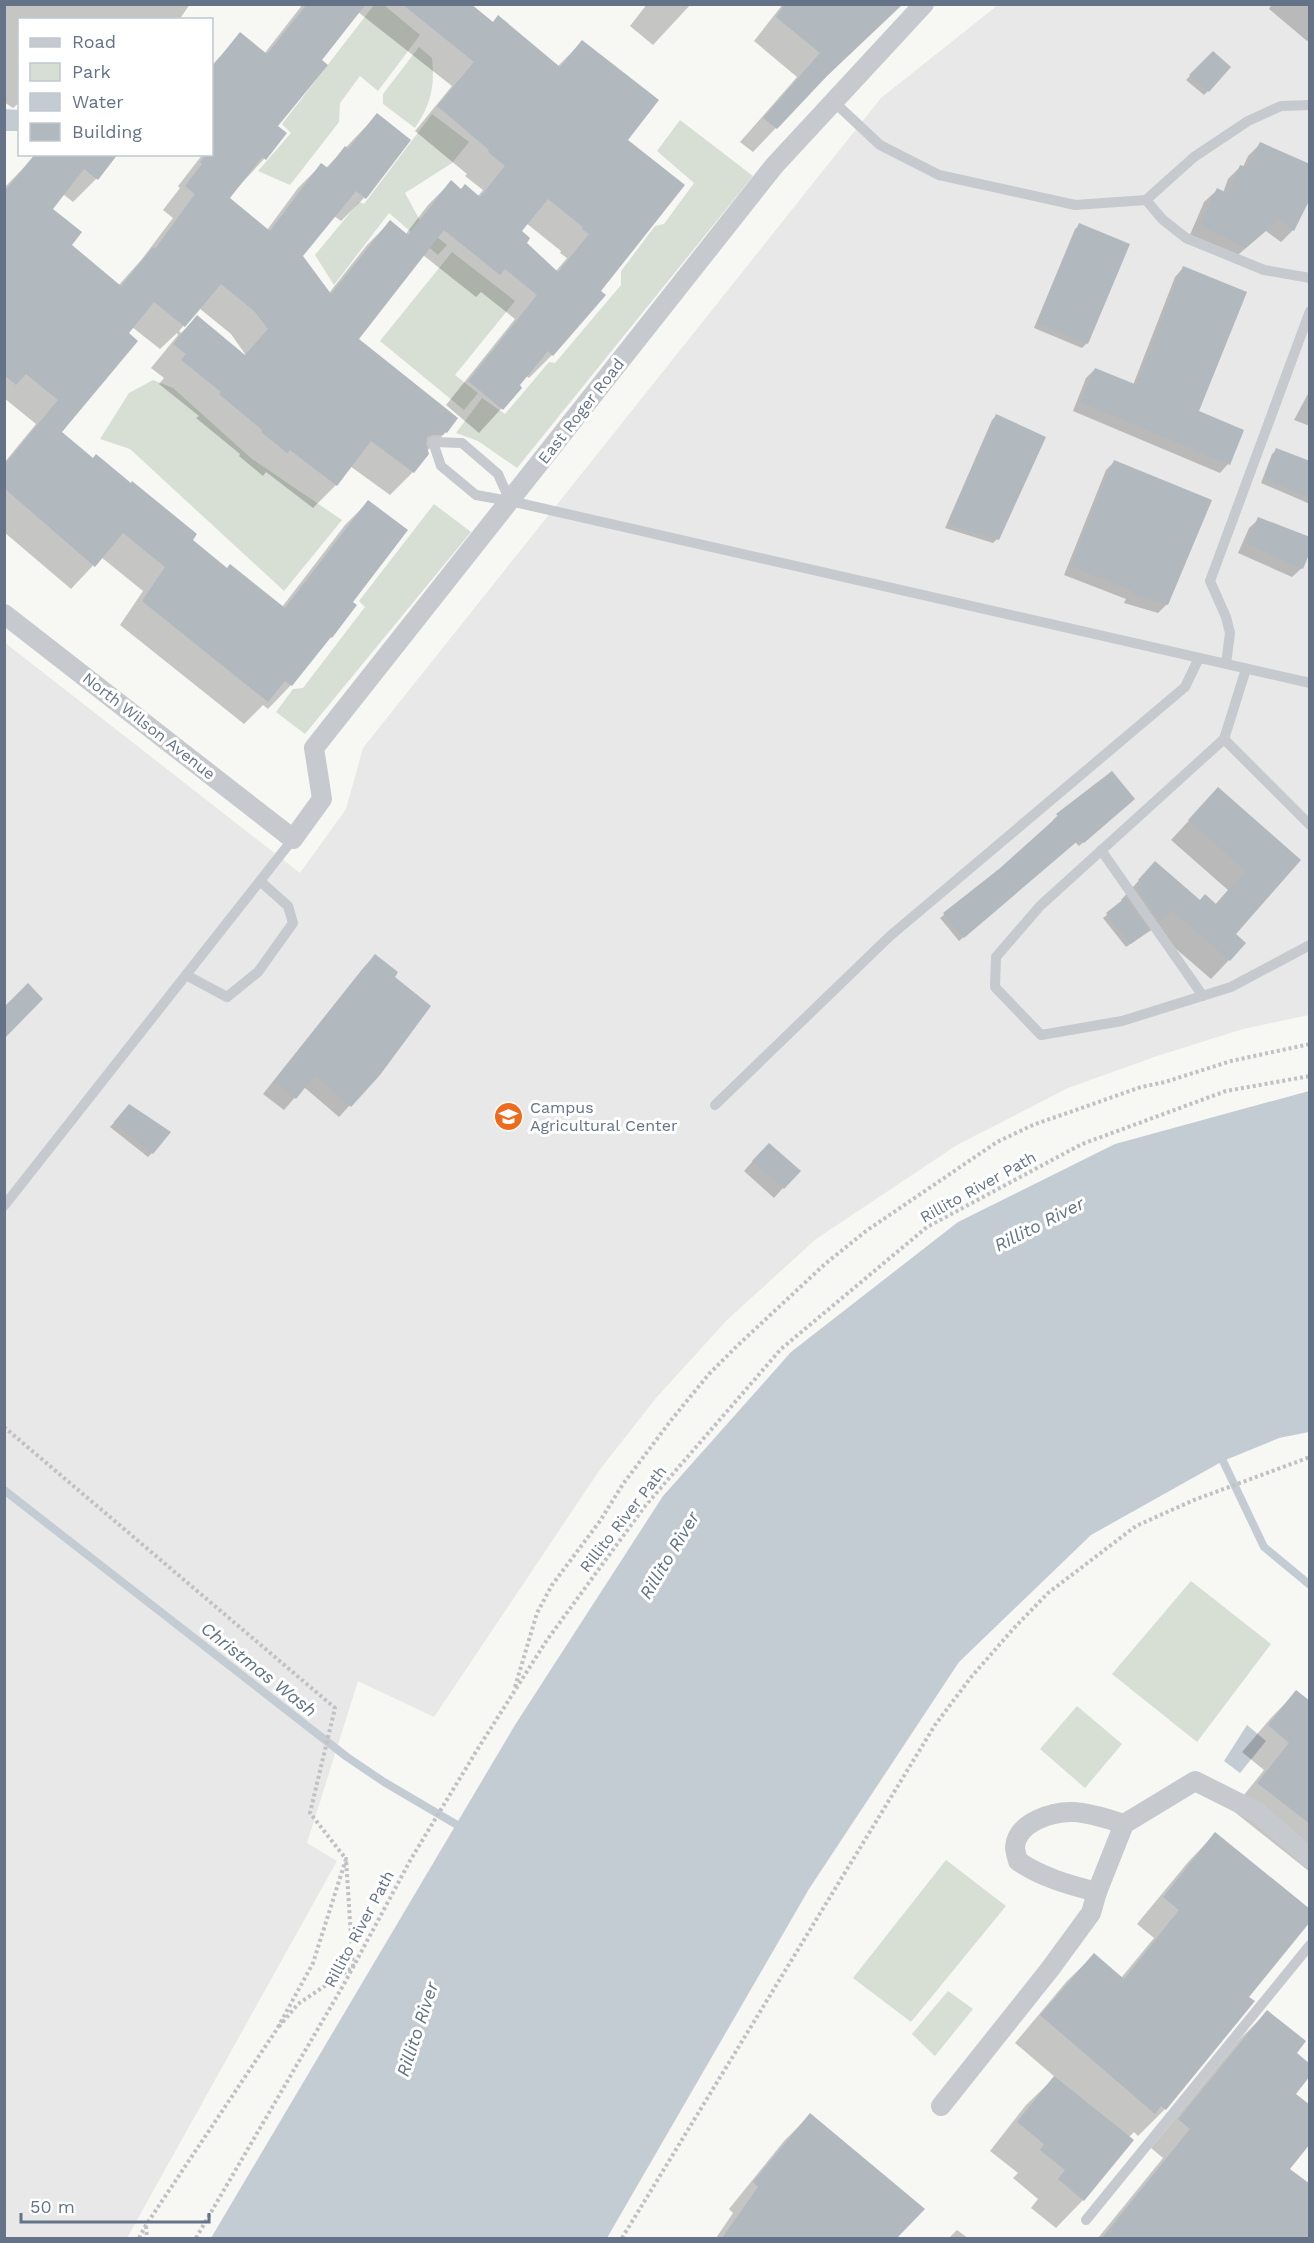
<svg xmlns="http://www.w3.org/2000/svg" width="1314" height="2243" viewBox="0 0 1314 2243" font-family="'Work Sans',sans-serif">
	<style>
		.built { fill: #e7e8e7 }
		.green { fill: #d7dfd4 }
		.water { fill: #c4ccd3 }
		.shadow { fill: #0003; fill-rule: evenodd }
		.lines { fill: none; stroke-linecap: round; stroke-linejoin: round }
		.stream { stroke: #c4ccd3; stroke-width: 8 }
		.building { fill: #b1b8be; fill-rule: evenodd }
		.path { stroke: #c0c1c4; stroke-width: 4; stroke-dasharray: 3 3; stroke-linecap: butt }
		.lane { stroke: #c6c9cd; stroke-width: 10 }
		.street { stroke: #c6c9cd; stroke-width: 20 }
		.labels { text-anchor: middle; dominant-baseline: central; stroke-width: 6; stroke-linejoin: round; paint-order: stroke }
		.street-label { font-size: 16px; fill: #647387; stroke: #fff }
		.poi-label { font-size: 16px; fill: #647387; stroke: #fff; text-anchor: start }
		.water-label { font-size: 18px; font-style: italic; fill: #607483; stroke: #fff }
	</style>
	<rect width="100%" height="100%" fill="#f7f7f4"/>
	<path class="built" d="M998 5H1309V1015L1243 1029 1157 1056 1068 1088 957 1145 816 1239 727 1320 656 1398 601 1468 434 1717 358 1681 307 1843 337 1861 127 2238H5L4 642 300 873 346 809 363 748 881 98Z"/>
	<g class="green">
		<path d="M374 5H384L420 35 378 91 360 76 340 103 339 122 290 185 258 171 291 133 282 124Z"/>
		<path d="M419 47 432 58C435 86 431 104 415 128L383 104V94Z"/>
		<path d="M432 114 469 142 452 163 405 193 423 226 447 245 438 255 389 213 334 285 315 255 359 202 364 204Z"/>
		<path d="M680 120 753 176 517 468 478 441 456 433 482 398 505 414 549 362 555 363 621 285V271L655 226 664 224 694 183 657 151Z"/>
		<path d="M452 252 515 301 455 375 478 393 464 410 380 341Z"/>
		<path d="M153 380 173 388 252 459 342 520 284 591 130 449 100 439 129 393Z"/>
		<path d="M434 504 471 532 305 734 276 712 293 689 303 688 365 607 359 601Z"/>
		<path d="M1191 1581 1271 1644 1197 1742 1112 1674Z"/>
		<path d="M1077 1706 1122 1744 1085 1788 1040 1749Z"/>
		<path d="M946 1860 1006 1906 911 2022 853 1978Z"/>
		<path d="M948 1991 973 2009 935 2056 912 2034Z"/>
	</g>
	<g class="water">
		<path d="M5 109 19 110 18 131H5Z"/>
		<path d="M1309 1091V1432L1279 1438 1223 1461 1091 1535 959 1662 809 1889 607 2238H211L515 1725 663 1496 791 1352 958 1222 1115 1144Z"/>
		<path d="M1247 1725 1266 1741 1240 1773 1224 1761Z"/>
	</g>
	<g class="shadow">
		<path d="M4 4H190L179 20H20V102L13 108 4 102Z"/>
		<path d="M303 4H469L492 23 557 67 582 42 625 141 599 291 552 355 529 378 526 376 518 386 520 388 479 433 446 405 515 319 481 292 476 297 423 255 357 340 446 432 427 451 413 472 390 495 350 466 336 485 313 508 266 472 263 476 239 456 240 454 196 418 199 416 159 384 164 378 151 368 178 335 177 333 160 349 132 327 60 432 227 569 282 607 345 525 368 502 351 602 331 637 291 685 268 709 263 705 244 724 120 625 143 591 101 557 71 589 4 532V463L36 424 4 398V188L36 155 116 154 96 179 73 202 63 194 51 209 70 245 118 286 142 259 173 218 163 210 180 188 178 186 203 154H212V65L241 34 264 54ZM358 12 452 86 415 131 467 174 465 176 483 190 478 196 461 191 451 182 428 205 405 235 390 222 367 245 329 293 301 256 334 216 341 221 364 198 377 115 326 168 321 165 298 188 267 230 228 198 264 159 276 126 319 60ZM526 223 561 251 560 253 567 258 556 271 525 243 519 232ZM199 308 231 334 245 354 243 356 197 317 181 333 179 331Z"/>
		<path d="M647 4H691L653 45 630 26Z"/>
		<path d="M783 4H902L815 87 753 152 740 142 797 77 754 41Z"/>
		<path d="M1272 4H1310V39L1307 41 1269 9Z"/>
		<path d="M1213 53 1208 91 1204 95 1186 80Z"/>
		<path d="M1261 143 1310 165V202L1307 201 1293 230 1281 242 1266 231 1232 260 1189 237 1204 202 1217 190 1223 193 1228 179 1241 166 1243 167 1248 156Z"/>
		<path d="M1080 225 1087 343 1082 348 1034 328 1075 229Z"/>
		<path d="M1183 268 1197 412 1228 464 1220 473 1073 411 1086 378 1095 369 1133 385 1175 277Z"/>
		<path d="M1310 390V426L1294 420Z"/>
		<path d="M997 415V539L993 543 945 528 992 420Z"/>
		<path d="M1276 450 1310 463V504L1261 483 1272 454Z"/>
		<path d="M1114 462 1167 604 1158 613 1124 603 1126 599 1064 575 1106 470Z"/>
		<path d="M1259 519 1302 568 1292 577 1238 553 1249 528Z"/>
		<path d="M1218 789 1299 860 1234 934 1229 960 1211 979 1153 929 1126 947 1103 918 1123 902 1121 900 1155 863 1200 902 1215 905 1228 890 1171 840Z"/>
		<path d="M1129 803 1079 846 1075 842 959 941 940 918 1000 870 1054 821 1053 820 1058 815Z"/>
		<path d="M375 956 350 1105 339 1117 304 1087 284 1110 263 1094 364 967Z"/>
		<path d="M125 1110 152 1153 148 1157 110 1127Z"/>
		<path d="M759 1154 783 1188 774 1198 744 1171Z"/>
		<path d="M1296 1692 1310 1703V1872L1232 1810 1264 1770 1242 1752 1270 1719Z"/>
		<path d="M1215 1834 1247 1997 1253 2001 1165 2109 1138 2136 1134 2132 1129 2137 1083 2200 1056 2228 1031 2208 1038 2199 1013 2178 1018 2173 990 2151 1026 2105 1055 2077 1015 2043 1067 1981 1094 1955 1121 1978 1154 1938 1137 1924 1189 1861Z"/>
		<path d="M1267 2012 1293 2094 1288 2169 1310 2213V2238H1098L1163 2158 1151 2148 1239 2040Z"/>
		<path d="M810 2115 923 2209 895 2238H716L733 2213 729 2209 784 2141Z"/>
		<path d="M957 2230 968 2238H949Z"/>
	</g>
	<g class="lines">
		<g class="stream">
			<path d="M1222 1453 1223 1461 1264 1547 1310 1585"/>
			<path d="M4 1490 347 1757 384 1782 464 1829"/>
		</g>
	</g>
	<g class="building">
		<path d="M307 4H366L322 60 328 65 278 126 287 133 266 160 262 157 230 198 270 231 321 163 328 168 345 146 348 149 377 113 411 140 366 199 356 191 303 256 331 294 390 220 408 235 451 180 461 189 465 184 480 197 505 166 488 152 489 150 437 106 474 62 402 4H471L493 22 498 15 560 67 582 40 659 100 628 140 685 185 601 291 606 295 553 356 548 351 520 385 522 388 503 410 468 381 537 295 505 269 500 275 444 230 359 339 458 418 447 433 445 432 443 435H433L427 437 426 444 429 454 414 473 371 441 337 486 290 450 287 453 261 432 262 430 219 394 221 392 181 360 186 354 173 344 197 315 245 355 268 329 254 311 221 284 185 327 154 302 129 333 138 341 62 432 93 458 96 454 131 483 132 481 197 534 193 540 227 568 230 564 285 608 368 500 408 530 353 602 357 605 332 638 331 637 292 686 285 681 268 702 142 601 165 567 123 533 95 567 4 488V465L58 400 26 374 16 385 4 375V192L35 154H118L98 180 84 169 53 209 82 232 72 245 121 286 153 247 155 249 195 194 185 186 202 164 200 162 207 154H212V67L240 32 267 54ZM548 199 583 227 582 229 589 234 558 272 527 243 530 238 522 231Z"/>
		<path d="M785 4H903L827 76 777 129 763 118 820 53 776 17Z"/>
		<path d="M1213 51 1231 67 1209 92 1189 75Z"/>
		<path d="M1260 142 1310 164V199L1294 231 1279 219 1245 248 1201 225 1217 188 1229 194 1240 165 1247 167Z"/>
		<path d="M1079 223 1130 244 1088 344 1037 323Z"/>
		<path d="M1183 266 1247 292 1199 411 1244 430 1230 465 1081 402 1095 368 1137 385Z"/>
		<path d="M996 414 1046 437 999 540 948 524Z"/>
		<path d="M1276 448 1310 461V498L1264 478Z"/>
		<path d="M1114 460 1212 500 1168 605 1132 594 1133 591 1071 566Z"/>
		<path d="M1258 517 1310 537V552L1303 569 1246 543Z"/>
		<path d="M1112 771 1135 799 1084 843 1080 839 964 938 943 913 999 869 1058 816 1056 814Z"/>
		<path d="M1218 787 1301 860 1236 934 1246 943 1230 961 1173 911 1160 921 1137 888 1142 884 1138 880 1155 861 1200 900 1205 894 1216 904 1246 871 1188 820Z"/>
		<path d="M1125 898 1148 930 1131 944 1106 913Z"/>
		<path d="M375 954 398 972 395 977 431 1006 380 1075 351 1107 315 1075 296 1099 274 1081Z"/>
		<path d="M28 983 43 999 4 1039V1007Z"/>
		<path d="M129 1104 171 1132 153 1154 114 1122Z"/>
		<path d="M769 1143 801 1171 784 1189 752 1161Z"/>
		<path d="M1296 1690 1310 1701V1824L1257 1783 1289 1743 1268 1725Z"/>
		<path d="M1215 1832 1310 1909V1922L1249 1997 1255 2001 1166 2110 1161 2106 1155 2114 1040 2015 1094 1953 1124 1979 1179 1910 1163 1897Z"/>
		<path d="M1267 2010 1306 2041 1297 2053 1310 2064V2076L1296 2094 1310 2105V2144L1290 2169 1310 2184V2238H1102L1190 2129 1178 2119Z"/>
		<path d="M1054 2076 1134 2140 1084 2201 1058 2179 1065 2170 1040 2150 1044 2144 1017 2122Z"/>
		<path d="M810 2113 925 2209 897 2238H722L758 2187 753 2182Z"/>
	</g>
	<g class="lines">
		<g class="path">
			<path d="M4 1427 335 1708 310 1813 346 1859"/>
			<path d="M515 1687 537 1613 552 1585 600 1521 623 1484 672 1419 709 1374 737 1346 825 1264 866 1231 997 1142 1033 1125 1141 1087 1165 1082 1231 1061 1310 1044"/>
			<path d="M146 2226 147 2238"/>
			<path d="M139 2238 146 2225 277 2029 313 1963 346 1859 353 1967 298 2004 277 2029"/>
			<path d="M196 2238 344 1984 411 1859 477 1750 547 1640 645 1506 781 1349 927 1227 1082 1144 1226 1091 1310 1076"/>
			<path d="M622 2238 935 1725 972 1676 1015 1627 1048 1593 1136 1526 1194 1500 1310 1457"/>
		</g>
		<g class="lane">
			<path d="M833 101 880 145 939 175 1075 205 1146 200 1194 157 1248 121 1281 106 1310 105"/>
			<path d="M1146 200 1162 219 1186 238 1264 270 1310 278"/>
			<path d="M433 442 462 443 498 474 510 501 476 495 441 466Z"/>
			<path d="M510 501 1310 683"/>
			<path d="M1226 664 1230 633 1226 617 1210 581 1310 311"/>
			<path d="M1246 669 1224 739 1040 906 996 957 995 987 1041 1035 1122 1021 1231 987 1310 945"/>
			<path d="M1224 739 1310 825"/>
			<path d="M1101 850 1203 996"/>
			<path d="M186 975 227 997 258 972 293 923 288 906 260 881"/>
			<path d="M715 1105 890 936 1185 687 1199 658"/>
			<path d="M4 1206 293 839"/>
			<path d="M1086 2220 1310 1945"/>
		</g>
		<g class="street">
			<path d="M4 614 293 839 322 799 314 748 774 166 924 4"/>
			<path d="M1124 1824 1195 1781 1257 1812 1310 1858"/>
			<path d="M1097 1892C1069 1885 1041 1877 1018 1861 1017 1857 1015 1851 1015 1847 1017 1822 1053 1811 1074 1812 1091 1813 1108 1819 1124 1824"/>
			<path d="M941 2106 1050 1969 1091 1913 1097 1892 1124 1824"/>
		</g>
	</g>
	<defs>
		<symbol id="university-disc" viewBox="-11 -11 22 22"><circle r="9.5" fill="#ee6a1d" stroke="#fff"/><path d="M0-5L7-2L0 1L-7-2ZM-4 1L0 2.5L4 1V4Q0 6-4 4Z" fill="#fff"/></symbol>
	</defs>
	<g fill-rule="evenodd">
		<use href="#university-disc" x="492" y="1100" width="33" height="33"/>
	</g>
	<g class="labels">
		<g class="street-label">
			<text transform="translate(581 411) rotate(-52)">East Roger Road</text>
			<text transform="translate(149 726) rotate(38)">North Wilson Avenue</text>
			<text transform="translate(978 1187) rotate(-29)">Rillito River Path</text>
			<text transform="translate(623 1519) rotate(-52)">Rillito River Path</text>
			<text transform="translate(359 1929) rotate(-62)">Rillito River Path</text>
		</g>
		<g class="poi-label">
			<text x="530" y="1107">Campus<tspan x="530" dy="18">Agricultural Center</tspan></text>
		</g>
		<g class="water-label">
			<text transform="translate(1039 1224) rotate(-27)">Rillito River</text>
			<text transform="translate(669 1555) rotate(-59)">Rillito River</text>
			<text transform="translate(259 1669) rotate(38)">Christmas Wash</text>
			<text transform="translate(417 2029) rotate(-72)">Rillito River</text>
		</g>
	</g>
	<rect width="1314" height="2243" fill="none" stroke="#647387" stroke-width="12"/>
	<rect x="18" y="18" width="195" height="138" fill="#ffffff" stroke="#c1c7cf" stroke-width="1.5"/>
	<rect x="30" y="38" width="30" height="9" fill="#c6c9cd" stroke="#c1c7cf" stroke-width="1.5"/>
	<text x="72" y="48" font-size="18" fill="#647387">Road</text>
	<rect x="30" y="63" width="30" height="18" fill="#d7dfd4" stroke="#c1c7cf" stroke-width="1.5"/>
	<text x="72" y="78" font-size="18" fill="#647387">Park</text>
	<rect x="30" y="93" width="30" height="18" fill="#c4ccd3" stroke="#c1c7cf" stroke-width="1.5"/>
	<text x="72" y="108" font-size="18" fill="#647387">Water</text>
	<rect x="30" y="123" width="30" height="18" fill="#b1b8be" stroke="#c1c7cf" stroke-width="1.5"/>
	<text x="72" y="138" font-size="18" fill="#647387">Building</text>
	<path d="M21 2213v9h188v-9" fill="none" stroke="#647387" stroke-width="3"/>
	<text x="30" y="2213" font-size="18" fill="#647387" stroke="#ffffff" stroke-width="4.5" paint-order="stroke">50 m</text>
</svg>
